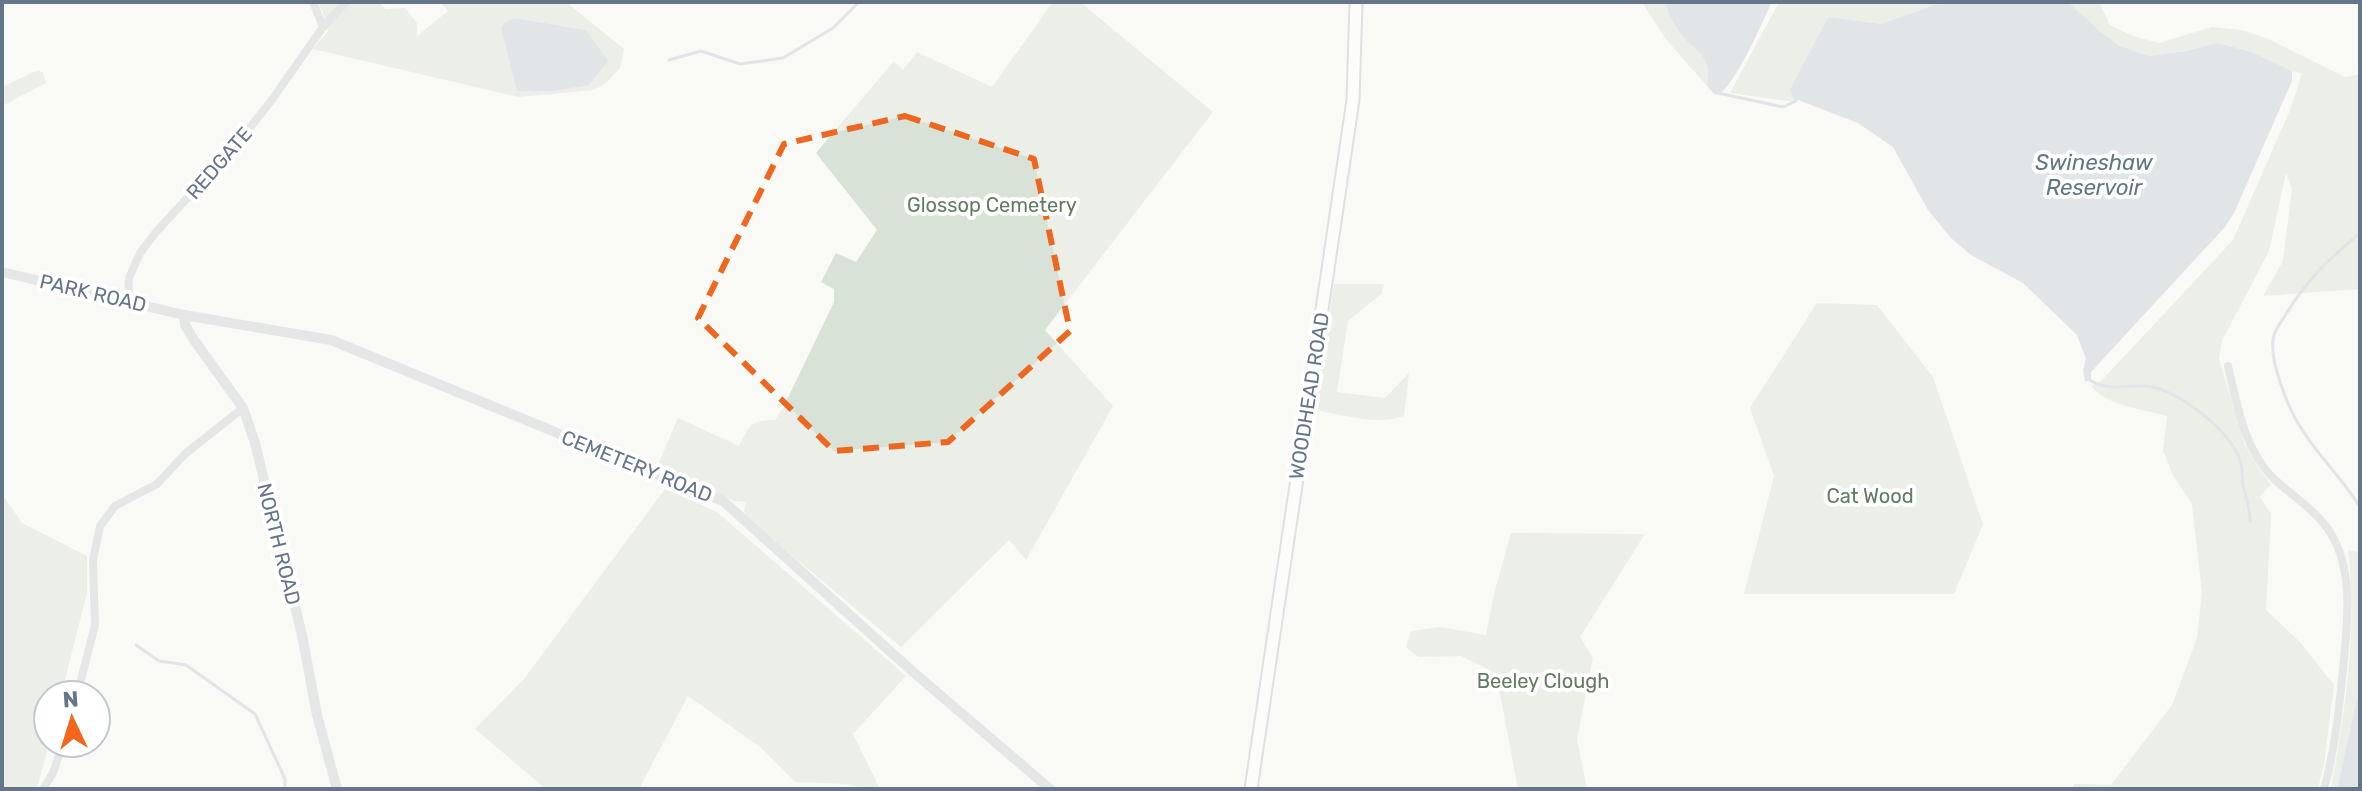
<svg xmlns="http://www.w3.org/2000/svg" width="2362" height="791" viewBox="0 0 2362 791" font-family="Rubik,sans-serif">
	<style>
		.green { fill: #d9e2d7; fill-rule: evenodd }
		.water { fill: #c3cdd4 }
		.lines { fill: none; stroke-linecap: round; stroke-linejoin: round }
		.stream { stroke: #c3cdd4; stroke-width: 3 }
		.secondary-casing { stroke: #bdc1c7; stroke-width: 15 }
		.minor { stroke: #ccced2; stroke-width: 8 }
		.tertiary { stroke: #ccced2; stroke-width: 10 }
		.secondary { stroke: #fff; stroke-width: 11 }
		.marked { fill: none; stroke: #ed6721; stroke-width: 6; stroke-dasharray: 16 10; stroke-linejoin: round }
		.labels { text-anchor: middle; dominant-baseline: central; stroke-width: 8; stroke-linejoin: round; paint-order: stroke }
		.street-label { font-size: 20px; fill: #65758a; stroke: #fff }
		.park-label { font-size: 20px; fill: #637b61; stroke: #fff }
		.water-label { font-size: 22px; font-style: italic; fill: #617785; stroke: #fff }
	</style>
	<rect width="100%" height="100%" fill="#f9f9f6"/>
	<g class="green">
		<path d="M318 2H379L386 9 405 8 417 23V36L448 11 440 2H566L624 49 620 68 606 83 594 90 519 97 313 49 328 31 322 10ZM515 18 586 30 501 28Z"/>
		<path d="M1053 2H1080L1213 112 1045 330 1113 406 1026 560 1009 540 901 647 746 517 744 510 746 502 734 501 657 467 678 418 739 446C750 425 750 420 775 420L784 406 834 302V289L821 282 836 253 856 262 877 230 816 153 894 61 903 70 917 52 992 87Z"/>
		<path d="M1642 2H1665C1669 15 1674 26 1683 37 1700 56 1711 55 1707 86L1665 38Z"/>
		<path d="M1779 2H1943L1881 24 1830 17 1827 19 1790 89 1795 102 1730 93Z"/>
		<path d="M2068 2H2099L2110 25 2133 36 2159 43 2212 27 2242 30 2268 39 2345 77 2360 74V289L2263 296 2283 261 2292 189 2286 173 2269 251 2222 341 2219 359 2245 445 2259 469 2271 484 2260 497 2271 514 2266 610 2300 642 2334 685 2324 764 2318 789H2072L2074 784 2111 785 2172 705 2197 638 2202 593 2192 504 2173 475 2163 451 2167 416C2143 409 2107 406 2091 386L2102 380 2233 240 2291 108 2302 73 2292 71 2217 43 2186 51 2149 56 2120 46 2101 32Z"/>
		<path d="M38 70 43 73 46 83 2 106V87Z"/>
		<path d="M1334 284H1384L1382 293 1348 321 1337 392 1385 398 1409 373 1404 416C1377 426 1343 415 1316 410Z"/>
		<path d="M1817 303 1877 305 1933 377 1983 524 1954 594H1744L1774 476 1750 408Z"/>
		<path d="M665 489 717 512 906 676 853 734 880 789H868L846 784 795 782 760 747 688 696 639 789H546L475 729 524 679Z"/>
		<path d="M2 494 22 523 87 556V593L61 695H48L49 743 37 789H2Z"/>
		<path d="M1511 533 1645 534 1580 637 1593 658 1577 739 1587 789H1518L1496 673 1461 656 1418 657 1406 647 1411 631 1440 627 1486 635 1494 594Z"/>
		<path d="M2348 550 2360 552V685L2337 789H2331C2345 710 2358 631 2348 550Z"/>
	</g>
	<g class="water">
		<path d="M1665 2H1772C1761 24 1737 83 1718 95L1714 94 1707 86C1711 55 1700 56 1683 37 1674 26 1669 15 1665 2Z"/>
		<path d="M1943 2H2068L2101 32 2120 46 2149 56 2186 51 2217 43 2251 52 2292 71V81L2234 213 2225 227 2091 372V379L2085 382 2083 370 2086 359 2077 335 2023 283 1971 255 1951 238 1928 210 1893 147 1858 123 1798 100 1795 102 1790 89 1827 19 1830 17 1881 24Z"/>
		<path d="M515 18 586 30 608 61 589 85 553 91H517L501 28 505 22Z"/>
		<path d="M2360 685V789H2337Z"/>
	</g>
	<g class="lines">
		<g class="stream">
			<path d="M669 60 701 51 740 64 783 58 833 28 859 2"/>
			<path d="M1718 93 1783 107 1796 101"/>
			<path d="M2360 233C2327 261 2309 277 2286 314 2282 321 2276 328 2274 335 2267 357 2289 410 2301 428 2318 456 2343 479 2360 507"/>
			<path d="M2088 379C2106 392 2125 385 2147 386 2177 389 2231 431 2240 460 2243 468 2242 477 2243 485 2246 498 2250 507 2250 521"/>
			<path d="M136 645 159 661 186 665 255 714 285 779V789"/>
		</g>
		<defs>
			<path id="secondary" d="M1251 789 1353 100 1356 2"/>
		</defs>
		<use href="#secondary" class="secondary-casing"/>
		<g class="minor">
			<path d="M313 2 323 27"/>
			<path d="M128 302 129 278 140 253 156 232 237 144 271 101 323 27 346 2"/>
			<path d="M2228 366C2237 404 2244 449 2273 478 2292 496 2315 509 2330 532 2355 572 2347 625 2343 669 2339 709 2335 750 2324 789"/>
			<path d="M77 695 95 625 93 560 100 526 115 506 157 484 185 454 243 408"/>
			<path d="M43 789 53 773 63 743"/>
		</g>
		<g class="tertiary">
			<path d="M2 272 184 315 331 340 723 501 912 671 1050 789"/>
			<path d="M184 315 185 325 194 340 243 408 255 443 302 635 317 715 337 789"/>
		</g>
		<use href="#secondary" class="secondary"/>
	</g>
	<path d="M0 0H2362V791H0ZM905 116 1034 159 1070 331 948 442 834 451 698 318 784 144Z" fill="#f9f9f6" fill-opacity=".55" fill-rule="evenodd"/>
	<path class="marked" d="M905 116 1034 159 1070 331 948 442 834 451 698 318 784 144Z"/>
	<g class="labels">
		<g class="street-label">
			<text transform="translate(219 163) rotate(-49)">REDGATE</text>
			<text transform="translate(93 293) rotate(13)">PARK ROAD</text>
			<text transform="translate(1309 396) rotate(-81)">WOODHEAD ROAD</text>
			<text transform="translate(637 466) rotate(22)">CEMETERY ROAD</text>
			<text transform="translate(279 544) rotate(76)">NORTH ROAD</text>
		</g>
		<g class="park-label">
			<text x="992" y="205">Glossop Cemetery</text>
			<text x="1870" y="496">Cat Wood</text>
			<text x="1543" y="681">Beeley Clough</text>
		</g>
		<g class="water-label">
			<text x="2094" y="162">Swineshaw<tspan x="2094" dy="25">Reservoir</tspan></text>
		</g>
	</g>
	<rect width="2362" height="791" fill="none" stroke="#65758a" stroke-width="8"/>
	<g transform="translate(72 719) rotate(356)"><circle r="38" fill="#ffffff" stroke="#c1c8d0" stroke-width="2"/>
	<path d="M0-6L14 30L0 20L-14 30Z" fill="#f4661b"/>
	<text y="-12" font-size="22" font-weight="bold" text-anchor="middle" fill="#65758a">N</text>
	</g>
</svg>
